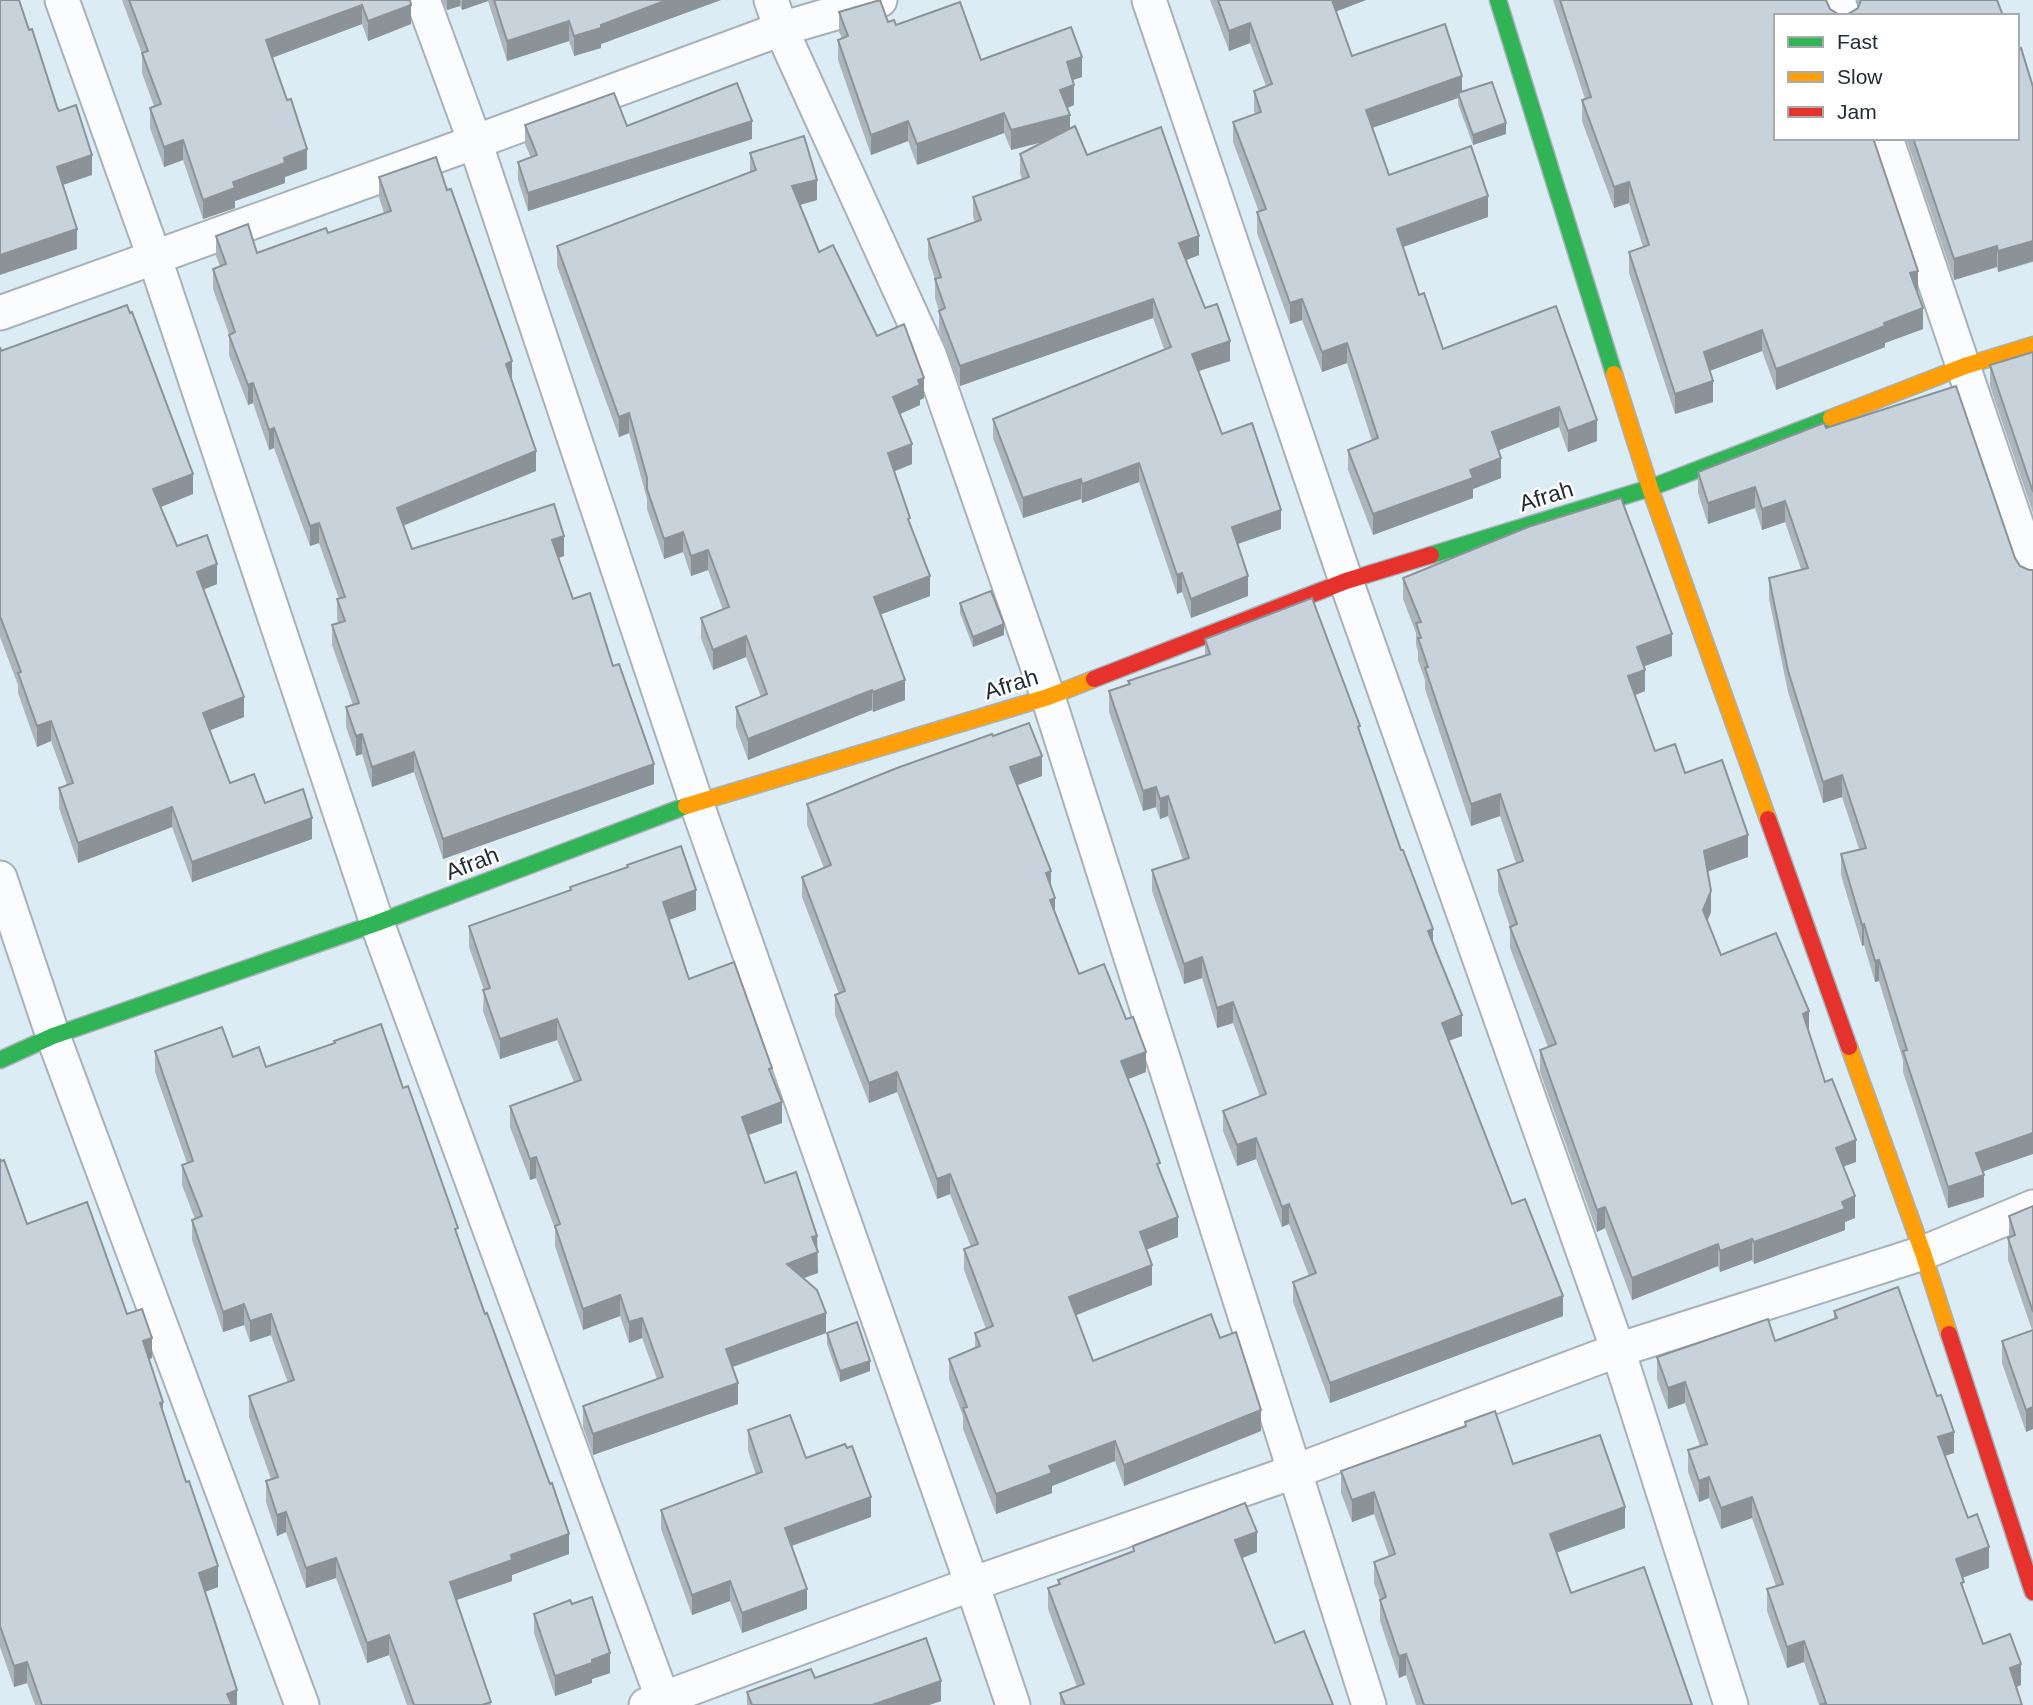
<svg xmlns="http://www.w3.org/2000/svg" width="2033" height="1705" viewBox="0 0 2033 1705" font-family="Helvetica,sans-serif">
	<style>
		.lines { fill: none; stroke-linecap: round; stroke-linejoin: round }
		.street-casing { stroke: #a6b2b8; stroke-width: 37 }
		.fast-casing { stroke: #a6b2b8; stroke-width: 19 }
		.slow-casing { stroke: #a6b2b8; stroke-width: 19 }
		.jam-casing { stroke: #a6b2b8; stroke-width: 19 }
		.street { stroke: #fafcfd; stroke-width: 33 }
		.fast { stroke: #30b455; stroke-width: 16 }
		.slow { stroke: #ff9f0a; stroke-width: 16 }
		.jam { stroke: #e5322d; stroke-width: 16 }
		.wall { fill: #abb5bb }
		.shaded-wall { fill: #8b9399 }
		.building { fill: #c7d2da; stroke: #8b9399; stroke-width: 2 }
		.labels { text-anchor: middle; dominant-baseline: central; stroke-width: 5; stroke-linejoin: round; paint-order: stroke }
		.street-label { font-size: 23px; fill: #212d33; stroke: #fff }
	</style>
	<rect width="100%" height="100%" fill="#dcecf4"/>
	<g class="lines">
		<defs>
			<g id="street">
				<path d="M62 0 155 259 377 923 665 1705"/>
				<path d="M423 0 475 142 696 802 972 1584 1013 1705"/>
				<path d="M771 0 781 29 929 354 1048 697 1369 1705"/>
				<path d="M1149 0 1346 581 1618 1350 1731 1705"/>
				<path d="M1838 0 1843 16"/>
				<path d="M1886 138 2033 573"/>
				<path d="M0 313 475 142 781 29 880 0"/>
				<path d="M0 878 53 1036 302 1705"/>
				<path d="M646 1705 972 1584 1296 1471 1618 1350 1923 1253 2033 1207"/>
			</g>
			<g id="fast">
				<path d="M1498 0 1614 374"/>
				<path d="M1431 555 1650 488 1831 418"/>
				<path d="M0 1060 53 1036 377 923 686 806"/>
			</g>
			<g id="slow">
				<path d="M1614 374 1650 488 1768 819"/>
				<path d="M1831 418 1965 366 2033 345"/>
				<path d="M686 806 1048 697 1094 679"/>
				<path d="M1849 1047 1923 1253 1949 1334"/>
			</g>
			<g id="jam">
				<path d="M1094 679 1346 581 1431 555"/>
				<path d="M1768 819 1849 1047"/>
				<path d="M1949 1334 2033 1592"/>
			</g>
		</defs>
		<use href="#street" class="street-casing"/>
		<use href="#fast" class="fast-casing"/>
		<use href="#slow" class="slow-casing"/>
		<use href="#jam" class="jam-casing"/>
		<use href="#street" class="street"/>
		<use href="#fast" class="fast"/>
		<use href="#slow" class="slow"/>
		<use href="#jam" class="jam"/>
	</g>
	<g class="wall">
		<path d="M122 0H410L411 24 368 41 362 24 272 58 307 169 285 177V183L235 201V208L203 219 183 160 164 167 150 128V108L154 106 142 73V54Z"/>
		<path d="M442 0H721L601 44V48L574 56 569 41 507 61 488 1 462 10 460 6 447 10Z"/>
		<path d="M1210 0H1366L1336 11 1352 56 1462 92 1506 134 1473 145 1458 104V98L1372 128 1389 175 1488 217 1403 247 1419 295 1443 349 1556 306 1597 441 1568 452 1559 427 1498 450 1501 478 1473 489V498L1373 535 1348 470V450L1372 441 1347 363 1322 372 1302 320 1290 324 1257 233V212H1259L1233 142V122L1255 114 1254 111V91L1266 86 1250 43 1229 51Z"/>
		<path d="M1553 0H1826L1830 9 1838 14H1848L1858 8 1859 5 1857 0H1998L2003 16H1776L1918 291 1923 329 1885 343V347L1776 390 1762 351 1710 371 1713 402 1675 414 1629 273V252L1643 247 1629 203 1614 208 1582 121V100L1585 99Z"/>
		<path d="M839 12 896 25 981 60 1082 77 1073 80 1074 105 1068 108 1070 128 1087 155 1199 255 1186 260 1205 308 1230 361 1199 371 1222 434 1281 529 1237 544 1248 596 1191 618 1182 592 1177 594 1139 482 1082 503 1081 499 1023 518 993 438V419L1164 349 1153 318 960 386 939 330V311L935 298V279L928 258V239L975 222 973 216V197L1022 179 1020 173V154L1043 142 1011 150 1004 133 917 165 908 141 871 155 838 60V40L842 38 839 32Z"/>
		<path d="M2033 87V262L1998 272 1997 267 1954 280 1906 138H2017Z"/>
		<path d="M525 125 627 126 752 139 528 211 518 180V162L531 158 525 144Z"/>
		<path d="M750 153 817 200 800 205 819 252 877 336 924 398 920 400V405L900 414 912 464 894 471 910 524 930 596 881 614 905 700 873 712 872 710 748 760 736 727V707L761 697 746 657 713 670 701 638V618L723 610 708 570 691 576 683 552 664 559 647 509V499L629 433 619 437 557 266V246L750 172Z"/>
		<path d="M379 177 512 381 536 471 403 526 412 549 564 556 559 558 573 599 613 666 654 784 443 859 414 772 372 787 362 754 356 756 346 727V707L353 705 332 645V625L338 623 337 619V599H339L319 543 310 546 274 448 269 450 253 403 248 405 229 355V334L213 289V269L220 266 216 256V236L257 253 328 233 384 213 379 197Z"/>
		<path d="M0 347 1 351 193 494 161 507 177 546 217 584 203 590 244 717 210 730 230 783 265 803 312 839 192 882 172 827 78 863 59 808V788L67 785 51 741 37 747 18 693V685L0 637Z"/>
		<path d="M2033 352V513L1990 386V365Z"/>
		<path d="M1824 423 1982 1172 1984 1197 1948 1208 1903 1072V1060L1879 981 1875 982 1864 945 1862 946 1841 875V854L1859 849 1842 797 1823 803 1788 692 1769 599V578L1801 569 1785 522 1762 530 1755 508 1708 524 1698 493V472Z"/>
		<path d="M1403 578 1672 656 1644 666 1645 691 1635 695 1655 751 1685 773 1748 857 1707 871 1711 912 1707 921 1721 955 1809 1032 1825 1082 1856 1162 1844 1166 1855 1218 1845 1222V1230L1754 1264 1752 1260 1720 1272 1718 1266 1632 1300 1605 1228 1597 1232 1540 1072V1050L1548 1047 1510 948V927L1498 891V870L1516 863 1500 816 1471 826 1425 689V680L1418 660V652L1416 645V633L1403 599Z"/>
		<path d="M960 603 1004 635 973 647 960 613Z"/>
		<path d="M1205 639 1360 733 1433 944 1462 1036 1449 1041 1512 1204 1563 1316 1330 1403 1293 1302V1282L1309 1276 1289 1224 1282 1227 1256 1159 1237 1166 1223 1131V1111L1260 1097 1233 1023 1217 1028 1202 978 1184 984 1152 891V870L1183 860 1168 816 1160 819 1156 807 1143 811 1109 712V691L1128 685V681L1205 656Z"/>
		<path d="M993 736 1042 776 1017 785 1051 885 1055 913 1079 974 1146 1072 1128 1079 1160 1171 1178 1237 1146 1250 1152 1285 1076 1315 1093 1361 1220 1338 1261 1431 1124 1486 1115 1461 1052 1486V1493L996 1514 963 1429V1416L949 1379V1359L975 1348V1333L986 1329 964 1270V1249L971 1247 950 1194 937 1199 897 1092 869 1103 835 1015V995L839 994 802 897V877L824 868 807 825V804Z"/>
		<path d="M570 887 696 910 669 920 689 979 772 1076 782 1123 749 1135 765 1183 817 1236 818 1273 804 1278 826 1333 733 1367 738 1404 593 1455 583 1427V1406L657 1379 642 1338 629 1343 620 1316 583 1330 555 1246V1229L536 1178 530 1180 510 1127V1106L574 1082 557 1040 500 1059 483 1011 484 990 469 947V926L570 890Z"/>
		<path d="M155 1051 233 1057 266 1067 403 1088 458 1238 569 1554 512 1575V1581L457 1600 491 1705H407L389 1655 367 1663 336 1578 306 1588 286 1532 277 1536 266 1502V1481L271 1479 249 1417V1396L288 1383 271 1335 250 1342 244 1325 223 1332 192 1240V1220L195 1219 182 1185V1165L187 1163 155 1072Z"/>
		<path d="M0 1159 27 1224 127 1314 152 1358 149 1360 163 1415 218 1587 205 1592 237 1705H35L27 1683 14 1687 0 1647Z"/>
		<path d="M2033 1206V1429L2026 1432 2002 1363V1341L2032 1330 2008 1260V1238H2009V1216Z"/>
		<path d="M1834 1311 1954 1453 1945 1456 1968 1518 1989 1568 1962 1578 1964 1592 1983 1644 2021 1685 2016 1687 1819 1705 1804 1662 1787 1668 1767 1611V1589L1776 1586 1752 1518 1721 1529 1709 1498 1699 1502 1688 1472V1450L1700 1446 1685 1403 1668 1409 1657 1379V1357L1775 1341 1834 1319Z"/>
		<path d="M827 1333 870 1371 840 1382 827 1344Z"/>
		<path d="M1465 1422 1513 1464 1625 1528 1556 1553 1571 1593 1692 1705H1416L1406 1675 1399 1678 1380 1621V1600L1374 1583V1562L1389 1556 1374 1514 1352 1522 1341 1493V1471L1465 1427Z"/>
		<path d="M748 1430 806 1458 871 1517 792 1546 807 1609 742 1633 730 1601 692 1615 661 1529V1510L756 1475 748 1450Z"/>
		<path d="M1133 1546 1257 1552 1242 1558 1275 1643 1333 1705H1060V1693L1077 1687 1048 1609V1588L1058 1584V1580L1133 1551Z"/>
		<path d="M572 1604 610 1673 592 1679V1683L555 1696 534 1633V1614Z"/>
		<path d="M815 1678 941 1701 929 1705H747V1692Z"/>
	</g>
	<g class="shaded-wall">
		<path d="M447 0H460V6L447 10Z"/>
		<path d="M462 0H488V1L462 10Z"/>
		<path d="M667 0H721L601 44V48L574 56V36L601 25Z"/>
		<path d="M1330 0H1366L1330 14Z"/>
		<path d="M362 5V24L266 60V40Z"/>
		<path d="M411 5V24L368 41V21Z"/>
		<path d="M569 21V41L507 61V41Z"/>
		<path d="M1250 23V43L1229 51V31Z"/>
		<path d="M1082 57V77L1067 82V62Z"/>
		<path d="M1462 76V96L1458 93V98L1366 130V110Z"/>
		<path d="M1074 85V105L1060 111V90Z"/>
		<path d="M1004 113V133L917 165V144Z"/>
		<path d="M1070 115V135L1011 150V130Z"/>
		<path d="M752 121V139L528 211V193Z"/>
		<path d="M908 121V141L871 155V135Z"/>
		<path d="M1506 123V134L1473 145V135Z"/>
		<path d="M183 140V160L164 167V147Z"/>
		<path d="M307 149V169L285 177V183L235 201V208L203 219V200L233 182 284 158Z"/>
		<path d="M92 155V175L57 187V167Z"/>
		<path d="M817 180V200L792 207V186Z"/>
		<path d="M1629 182V203L1614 208V187Z"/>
		<path d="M1488 196V217L1397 249V229Z"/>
		<path d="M77 229V249L0 275V255Z"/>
		<path d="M1199 236V255L1179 263V243Z"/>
		<path d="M2033 241V261L1998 272V251Z"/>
		<path d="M1997 246V267L1954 280V259Z"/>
		<path d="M1918 271V291L1910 294V273Z"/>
		<path d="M1153 299V318L960 386V366Z"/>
		<path d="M1302 299V320L1290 324V303Z"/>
		<path d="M1923 308V329L1885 343V347L1776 390V369L1884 323Z"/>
		<path d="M1762 330V351L1704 373V352Z"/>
		<path d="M1230 341V361L1192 373V354Z"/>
		<path d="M1347 343V363L1322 372V352Z"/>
		<path d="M512 361V381L506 384V364Z"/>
		<path d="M924 378V398L920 400V405L893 417V397L918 380Z"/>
		<path d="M1713 381V402L1675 414V394Z"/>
		<path d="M253 383V403L248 405V385Z"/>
		<path d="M1559 407V427L1492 453V432Z"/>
		<path d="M629 413V433L619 437V417Z"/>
		<path d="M1597 420V441L1568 452V431Z"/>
		<path d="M274 428V448L269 450V430Z"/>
		<path d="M912 444V464L888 474V453Z"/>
		<path d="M536 451V471L397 528V508Z"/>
		<path d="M1501 458V478L1473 489V498L1373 535V514L1470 470Z"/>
		<path d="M1139 463V482L1082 503V484Z"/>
		<path d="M193 474V494L153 510V489Z"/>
		<path d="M1081 479V499L1023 518V498Z"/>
		<path d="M1755 487V508L1708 524V503Z"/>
		<path d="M1785 501V522L1762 530V509Z"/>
		<path d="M1281 510V529L1232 546V527Z"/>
		<path d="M319 523V543L310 546V526Z"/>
		<path d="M683 532V552L664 559V539Z"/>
		<path d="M564 536V556L552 560V540Z"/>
		<path d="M708 550V570L691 576V556Z"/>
		<path d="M217 564V584L197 592V572Z"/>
		<path d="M1182 573V592L1177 594V575Z"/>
		<path d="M930 576V596L874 617V597Z"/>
		<path d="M1248 576V596L1191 618V599Z"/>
		<path d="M1004 624V635L973 647V637Z"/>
		<path d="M1672 634V656L1637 669V647Z"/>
		<path d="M746 636V657L713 670V650Z"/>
		<path d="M1645 670V691L1628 698V676Z"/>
		<path d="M905 680V700L873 712V692Z"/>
		<path d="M872 690V710L748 760V739Z"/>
		<path d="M244 697V717L203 733V713Z"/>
		<path d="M51 721V741L37 747V726Z"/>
		<path d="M362 734V754L356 756V736Z"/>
		<path d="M414 752V772L372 787V767Z"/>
		<path d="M1042 756V776L1010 788V767Z"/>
		<path d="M654 764V784L443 859V839Z"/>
		<path d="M1842 775V797L1823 803V782Z"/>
		<path d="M1156 787V807L1143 811V791Z"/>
		<path d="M1500 794V816L1471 826V804Z"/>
		<path d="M1168 796V816L1160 819V799Z"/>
		<path d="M172 807V827L78 863V843Z"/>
		<path d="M312 818V839L192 882V862Z"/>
		<path d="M1748 835V857L1704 873V851Z"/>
		<path d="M1051 871V891L1046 873Z"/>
		<path d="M696 890V910L663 922V902Z"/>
		<path d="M1711 891V912L1703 932V910Z"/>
		<path d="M1055 898V918L1050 900Z"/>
		<path d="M1864 924V945L1862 946V925Z"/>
		<path d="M1433 929V950L1428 931Z"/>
		<path d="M1202 957V978L1184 984V964Z"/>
		<path d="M1879 960V981L1875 982V961Z"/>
		<path d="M1233 1002V1023L1217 1028V1008Z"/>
		<path d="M1809 1011V1033L1803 1014Z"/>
		<path d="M1462 1015V1036L1442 1043V1023Z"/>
		<path d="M557 1019V1040L500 1059V1039Z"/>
		<path d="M1146 1052V1072L1121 1082V1061Z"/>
		<path d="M897 1072V1092L869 1103V1083Z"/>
		<path d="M782 1102V1123L742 1137V1117Z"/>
		<path d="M2033 1133V1154L1976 1174V1153Z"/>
		<path d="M1256 1138V1159L1237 1166V1145Z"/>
		<path d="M1856 1140V1162L1836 1169V1148Z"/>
		<path d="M536 1157V1178L530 1180V1159Z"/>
		<path d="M950 1174V1194L937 1199V1179Z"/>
		<path d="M1984 1175V1197L1948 1208V1187Z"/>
		<path d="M1855 1196V1218L1845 1222V1230L1754 1264V1242Z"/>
		<path d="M1289 1204V1224L1282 1227V1207Z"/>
		<path d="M1605 1207V1228L1597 1232V1210Z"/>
		<path d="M1178 1217V1237L1140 1252V1232Z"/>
		<path d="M817 1236 818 1273 787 1284V1264L812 1237Z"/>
		<path d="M1752 1239V1260L1720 1272V1251Z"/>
		<path d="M1718 1244V1266L1632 1300V1278Z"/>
		<path d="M1152 1265V1285L1069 1318V1297Z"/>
		<path d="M620 1295V1316L583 1330V1309Z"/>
		<path d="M1563 1296V1316L1330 1403V1383Z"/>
		<path d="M244 1304V1325L223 1332V1312Z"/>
		<path d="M826 1313V1333L726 1369V1349Z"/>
		<path d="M271 1314V1335L250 1342V1321Z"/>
		<path d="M642 1318V1338L629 1343V1322Z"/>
		<path d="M152 1338V1358L143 1362V1341Z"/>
		<path d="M870 1361V1371L840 1382V1371Z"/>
		<path d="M1685 1382V1403L1668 1409V1388Z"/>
		<path d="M738 1383V1404L593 1455V1434Z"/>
		<path d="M163 1402V1423L160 1403Z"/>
		<path d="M2033 1407V1429L2026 1432V1410Z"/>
		<path d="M1261 1410V1431L1124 1486V1465Z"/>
		<path d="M1954 1432V1453L1938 1458V1437Z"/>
		<path d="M1115 1441V1461L1052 1486V1493L996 1514V1494L1049 1466Z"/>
		<path d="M1709 1477V1498L1699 1502V1481Z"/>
		<path d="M1374 1492V1514L1352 1522V1500Z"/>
		<path d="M871 1497V1517L785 1548V1528Z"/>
		<path d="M1752 1497V1518L1721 1529V1508Z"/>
		<path d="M1625 1507V1528L1550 1555V1534Z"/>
		<path d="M286 1512V1532L277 1536V1515Z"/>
		<path d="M1257 1532V1552L1235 1561V1540Z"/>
		<path d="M569 1534V1554L512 1575V1581L450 1602V1582L511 1555Z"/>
		<path d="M1989 1547V1568L1956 1580V1559Z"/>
		<path d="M336 1558V1578L306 1588V1568Z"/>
		<path d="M218 1566V1587L199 1594V1573Z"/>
		<path d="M730 1581V1601L692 1615V1595Z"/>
		<path d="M807 1589V1609L742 1633V1613Z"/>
		<path d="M389 1635V1655L367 1663V1643Z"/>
		<path d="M1804 1641V1662L1787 1668V1647Z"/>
		<path d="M610 1653V1673L592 1679V1683L555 1696V1676L592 1660Z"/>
		<path d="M1406 1654V1675L1399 1678V1656Z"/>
		<path d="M27 1662V1683L14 1687V1666Z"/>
		<path d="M2021 1664V1685L2010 1690V1668Z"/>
		<path d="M941 1681V1701L929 1705H872Z"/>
		<path d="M237 1690V1705H227V1694Z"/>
	</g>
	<g class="building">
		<path d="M0 0H19L29 30 32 29 57 107 59 111 76 105 92 155 57 167 77 229 0 255Z"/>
		<path d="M129 0H410L411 5 368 21 362 5 266 40 287 100 291 99 307 149 284 158 285 163 233 182 235 188 203 200 183 140 164 147 150 108 161 104 142 53 148 51Z"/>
		<path d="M494 0H667L601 25V28L574 36 569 21 507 41Z"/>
		<path d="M880 0 888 22 894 20 896 25 960 2 981 60 1071 27 1082 57 1067 62 1074 85 1060 90 1070 115 1011 130 1004 113 917 144 908 121 871 135 838 40 848 36 839 12Z"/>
		<path d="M1218 0H1332L1352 56 1445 24 1462 76 1366 110 1389 175 1471 146 1488 196 1397 229 1419 295 1424 293 1443 349 1556 306 1597 420 1568 431 1559 407 1492 432 1501 458 1470 470 1473 478 1373 514 1348 450 1378 438 1347 343 1322 352 1302 299 1290 303 1257 212 1266 209 1233 122 1261 112 1254 91 1272 84 1250 23 1229 31Z"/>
		<path d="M1560 0H1826L1830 9 1838 14H1848L1858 8 1861 0H1997L2003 16H1776V138H1873L1918 271 1910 273 1923 308 1884 323 1885 326 1776 369 1762 330 1704 352 1713 381 1675 394 1629 252 1649 245 1629 182 1614 187 1582 100 1591 97Z"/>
		<path d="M2021 48 2033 87V241L1998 251 1997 246 1954 259 1913 138H2017V50Z"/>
		<path d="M1492 82 1506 123 1473 135 1458 93Z"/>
		<path d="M737 83 752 121 528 193 518 162 537 155 525 125 614 93 627 126Z"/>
		<path d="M1075 126 1087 155 1161 127 1199 236 1179 243 1205 308 1217 304 1230 341 1192 354 1222 434 1252 423 1281 510 1232 527 1248 576 1191 599 1182 573 1177 575 1139 463 1082 484 1081 479 1023 498 993 419 1171 347 1153 299 960 366 939 311 945 308 935 279 941 277 928 239 981 220 973 197 1029 177 1020 154Z"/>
		<path d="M804 136 817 180 792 186 819 252 833 245 877 336 904 324 924 378 918 380 920 385 893 397 912 444 888 453 910 518 908 519 930 576 874 597 905 680 873 692 872 690 748 739 736 707 767 694 746 636 713 650 701 618 729 607 708 550 691 556 683 532 664 539 647 489V478L629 413 619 417 557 246 756 170 750 153Z"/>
		<path d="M436 157 447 190 451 189 512 361 506 364 536 451 397 508 412 549 554 504 564 536 552 540 573 599 590 593 613 666 619 664 654 764 443 839 414 752 372 767 362 734 356 736 346 707 359 703 332 625 345 621 337 599 345 597 319 523 310 526 274 428 269 430 253 383 248 385 229 335 235 332 213 269 226 264 216 236 248 224 257 253 326 228 328 233 391 211 379 177Z"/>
		<path d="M127 305 130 313 132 312 193 474 153 489 177 546 207 535 217 564 197 572 244 697 203 713 230 783 254 774 265 803 303 789 312 818 192 862 172 807 78 843 59 788 73 783 51 721 37 726 18 673 21 672 0 616V347L1 351Z"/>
		<path d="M2033 352V492L1990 365Z"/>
		<path d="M1956 386 2015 558 2020 566 2029 570H2033V1133L1976 1153 1984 1175 1948 1187 1903 1051 1907 1050 1879 960 1875 961 1864 924 1862 925 1841 854 1866 848 1842 775 1823 782 1788 671 1769 578 1808 568 1785 501 1762 509 1755 487 1708 503 1698 472 1824 423 1826 428Z"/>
		<path d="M1621 498 1672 634 1637 647 1645 670 1628 676 1655 751 1675 744 1685 773 1722 760 1748 835 1704 851 1711 891 1703 910 1721 955 1776 933 1809 1011 1803 1014 1825 1082 1832 1079 1856 1140 1836 1148 1855 1196 1842 1202 1845 1209 1754 1242 1752 1239 1720 1251 1718 1244 1632 1278 1605 1207 1597 1210 1540 1050 1556 1044 1510 927 1517 924 1498 870 1523 861 1500 794 1471 804 1425 668 1428 667 1418 638H1421L1416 623 1421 622 1403 578 1528 527Z"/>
		<path d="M991 591 1004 624 973 637 960 603Z"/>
		<path d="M1312 598 1360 726 1358 727 1401 850H1403L1433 929 1428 931 1462 1015 1442 1023 1512 1204 1525 1199 1563 1296 1330 1383 1293 1282 1316 1273 1289 1204 1282 1207 1256 1138 1237 1145 1223 1111 1266 1094 1233 1002 1217 1008 1202 957 1184 964 1152 870 1189 858 1168 796 1160 799 1156 787 1143 791 1109 691 1130 684 1128 681 1210 654 1205 639Z"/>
		<path d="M1029 723 1042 756 1010 767 1051 871 1046 873 1055 898 1050 900 1079 974 1104 964 1126 1019 1133 1017 1146 1052 1121 1061 1148 1130 1160 1163 1157 1164 1178 1217 1140 1232 1152 1265 1069 1297 1093 1361 1211 1314 1220 1338 1236 1332 1261 1410 1124 1465 1115 1441 1049 1466 1052 1473 996 1494 963 1408 967 1407 949 1359 980 1346 975 1333 993 1326 964 1249 978 1244 950 1174 937 1179 897 1072 869 1083 835 995 845 991 802 877 831 865 807 804 897 768 992 734 993 736Z"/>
		<path d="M681 846 696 890 663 902 689 979 734 962 772 1068 769 1069 782 1102 742 1117 765 1183 796 1172 817 1236 812 1237 818 1252 787 1264 817 1290 826 1313 726 1349 738 1383 593 1434 583 1406 663 1377 642 1318 629 1322 620 1295 583 1309 555 1226 560 1224 536 1157 530 1159 510 1106 581 1080 557 1019 500 1039 483 990 490 988 469 926 571 890 570 887 628 867 627 865Z"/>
		<path d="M381 1024 403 1088 408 1086 458 1228 455 1229 485 1314 487 1313 550 1484 552 1483 569 1534 511 1555 512 1560 450 1582 491 1702 482 1705H414L389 1635 367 1643 336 1558 306 1568 286 1512 277 1515 266 1481 278 1477 249 1396 294 1380 271 1314 250 1321 244 1304 223 1312 192 1220 202 1216 182 1165 193 1161 155 1051 222 1027 233 1057 259 1047 266 1067 335 1043 334 1041Z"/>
		<path d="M0 1159 1 1161 4 1160 27 1224 87 1202 127 1314 142 1309 152 1338 143 1341 163 1402 160 1403 186 1482 189 1481 218 1566 199 1573 237 1690 227 1694 232 1705H42L27 1662 14 1666 0 1626Z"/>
		<path d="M2033 1206V1312L2008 1238 2015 1235 2009 1216Z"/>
		<path d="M1898 1287 1937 1396 1941 1395 1954 1432 1938 1437 1968 1518 1977 1514 1989 1547 1956 1559 1964 1582 1961 1583 1983 1644 2010 1634 2021 1664 2010 1668 2022 1705H1820L1826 1703 1804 1641 1787 1647 1767 1589 1783 1584 1752 1497 1721 1508 1709 1477 1699 1481 1688 1450 1707 1444 1685 1382 1668 1388 1657 1357 1768 1319 1775 1341 1837 1318 1834 1311Z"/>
		<path d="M857 1322 870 1361 840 1371 827 1333Z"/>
		<path d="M2033 1330V1407L2026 1410 2002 1341Z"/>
		<path d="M1495 1411 1513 1464 1600 1435 1625 1507 1550 1534 1571 1593 1644 1567 1692 1705H1424L1406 1654 1399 1656 1380 1600 1386 1597 1374 1562 1395 1554 1374 1492 1352 1500 1341 1471 1466 1426 1465 1422Z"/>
		<path d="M790 1415 806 1458 845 1444 847 1448 852 1446 871 1497 785 1528 807 1589 742 1613 730 1581 692 1595 661 1510 762 1472 748 1430Z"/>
		<path d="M1245 1503 1257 1532 1235 1540 1275 1643 1304 1631 1333 1705H1065L1060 1693 1084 1684 1048 1588 1060 1584 1058 1580 1134 1551 1133 1546Z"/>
		<path d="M592 1597 610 1653 592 1660V1663L555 1676 534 1614 570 1600 572 1604Z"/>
		<path d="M926 1638 941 1681 872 1705H752L747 1692 811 1669 815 1678Z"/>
	</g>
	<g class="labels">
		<g class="street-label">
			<text transform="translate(1546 496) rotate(-17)">Afrah</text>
			<text transform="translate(1011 684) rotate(-17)">Afrah</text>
			<text transform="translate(472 863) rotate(-21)">Afrah</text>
		</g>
	</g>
	<rect x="1774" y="14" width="245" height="126" fill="#ffffff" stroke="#a6abad" stroke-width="2"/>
	<rect x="1788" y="37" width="35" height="10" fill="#30b455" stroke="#a6abad" stroke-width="2"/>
	<text x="1837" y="49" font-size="21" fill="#212d33">Fast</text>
	<rect x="1788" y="72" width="35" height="10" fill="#ff9f0a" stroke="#a6abad" stroke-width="2"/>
	<text x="1837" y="84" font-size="21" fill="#212d33">Slow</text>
	<rect x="1788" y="107" width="35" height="10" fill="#e5322d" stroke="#a6abad" stroke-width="2"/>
	<text x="1837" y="119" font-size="21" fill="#212d33">Jam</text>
</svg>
